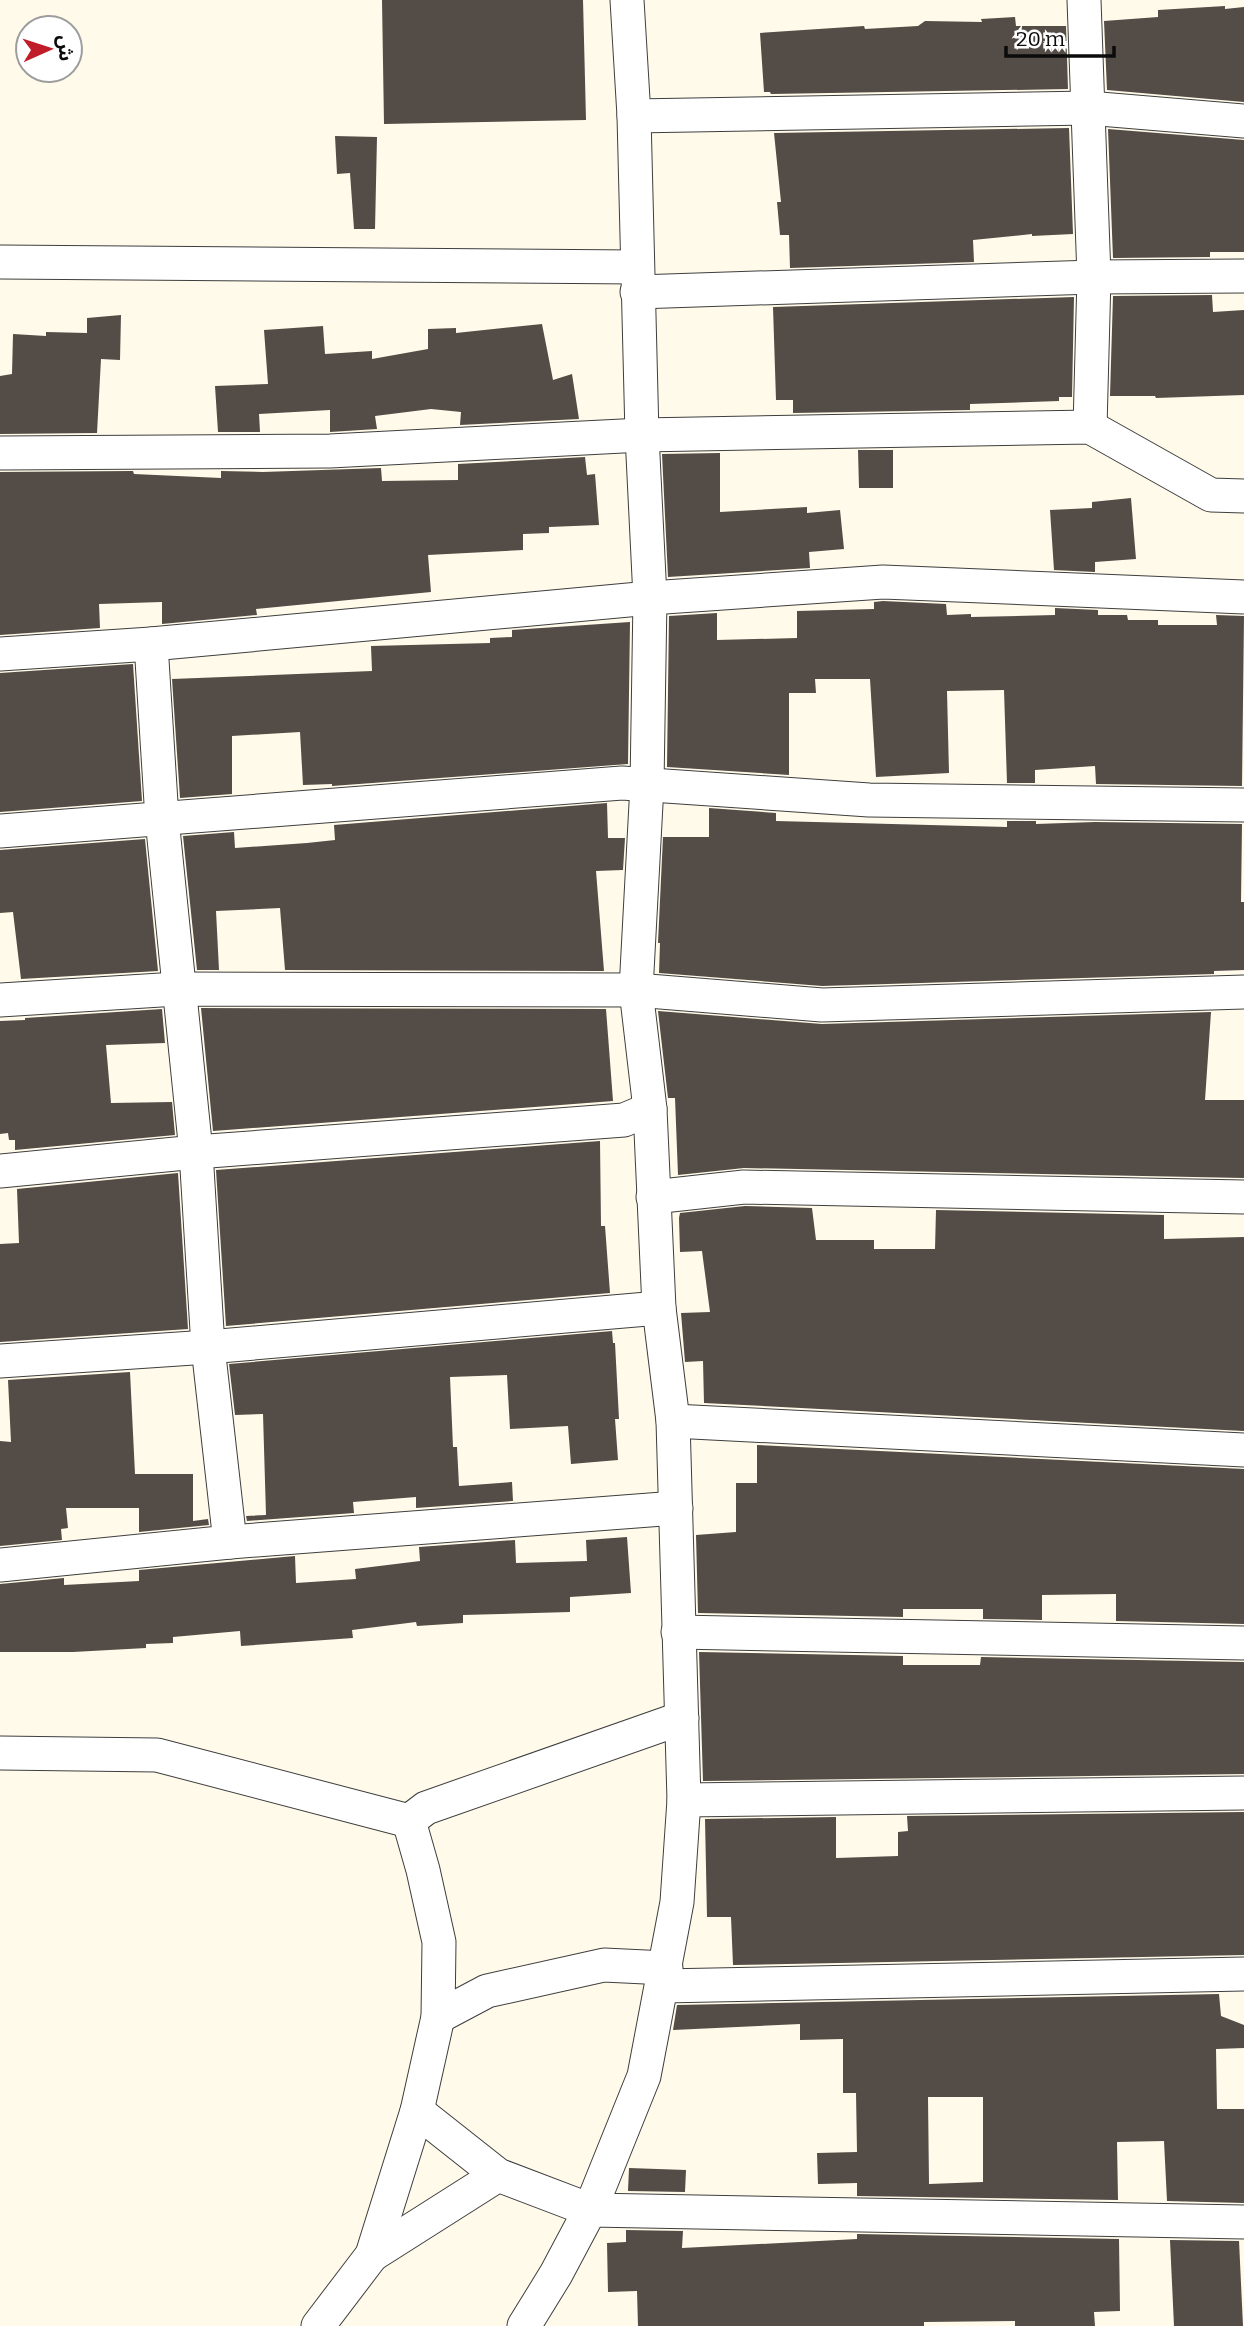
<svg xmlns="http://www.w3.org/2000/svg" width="1244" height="2326" viewBox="0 0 1244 2326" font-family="Bitter,'Noto Sans Arabic',serif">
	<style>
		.building { fill: #544c47; fill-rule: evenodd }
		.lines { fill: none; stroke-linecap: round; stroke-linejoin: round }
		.street-casing { stroke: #3e3e3e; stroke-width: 35 }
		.street { stroke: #fff; stroke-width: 33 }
	</style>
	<rect width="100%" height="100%" fill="#fffae9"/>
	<g class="building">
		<path d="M382 0H583L586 120 384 124Z"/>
		<path d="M1225 6V9L1244 7V102L1107 90 1104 21 1158 17V10Z"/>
		<path d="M1015 17 1016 26H1066L1068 89 771 94 770 92H764L760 33 864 26 865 29 918 26 925 21 982 22 981 19Z"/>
		<path d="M1069 128 1073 234 1032 236V234L973 240 974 262 790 268 789 235H780L777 202H781L774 133Z"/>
		<path d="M1108 129 1244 140V252H1210V257L1113 258Z"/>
		<path d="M335 136 377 137 375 229H354L350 173 337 174Z"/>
		<path d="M1212 295 1213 312 1244 310V395L1156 398 1155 396H1110L1113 296Z"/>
		<path d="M1074 297 1072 397H1059V401L970 404V410L793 413V400H776L773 307Z"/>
		<path d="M121 315 120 360 101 359 97 433 0 434V376L12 374 13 334 46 336V332L87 333V318Z"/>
		<path d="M542 324 553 380 572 374 579 419 460 425 461 412 431 409 375 416 377 429 330 432V410L259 414 260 432H218L215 386 268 384 264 330 323 326 325 354 372 351V359L428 349V329L456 328V333Z"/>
		<path d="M858 450H893V488H859Z"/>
		<path d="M720 453V512L807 507V513L840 510 844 549 809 552 810 568 668 577 662 454Z"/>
		<path d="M585 457 587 475 595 474 599 525 549 527V533L523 534V550L428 555 431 592 256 609 257 615 162 624V602L99 604 100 628 0 635V472L133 471 134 474 221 478V471L263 472 381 468 382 481 458 480V464Z"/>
		<path d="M1131 498 1136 559 1095 562V572L1054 570 1050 510 1092 508V502Z"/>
		<path d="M883 601 946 604 947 615 971 614V617L1055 615V608L1098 610V615H1127L1128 620H1158V625H1217L1216 615 1244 616 1242 786 1096 784 1095 766 1035 770V783H1007L1004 690 947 691 949 773 876 777 870 679H815L816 693H789V775L667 767 669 616 717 613V640L797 638V611L874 609V602Z"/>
		<path d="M630 622 628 764 332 786V784L303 785 300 732 232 736V794L180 798 172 679 372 671 371 646 490 643V638L512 637V630Z"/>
		<path d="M133 664 142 801 0 812V673Z"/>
		<path d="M607 803 608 838H625L623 870 596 871 604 971 285 970 280 908 216 911 219 970H197L183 836 234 832 235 848 307 843 335 840 334 825Z"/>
		<path d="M709 808 776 813V821L1007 827V821H1036V824L1095 822 1242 824 1241 902H1244V970L1214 971V974L822 986 659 973 660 943H658L663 837H709Z"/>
		<path d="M145 839 158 971 21 979 13 912 0 913V850Z"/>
		<path d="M201 1008 606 1009 613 1101 213 1131Z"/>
		<path d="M162 1009 165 1043 106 1045 111 1103 172 1102 175 1135 15 1150V1140H9L8 1133 0 1134V1021L25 1020V1018Z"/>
		<path d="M658 1011 822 1024 1211 1012 1205 1100H1244V1178L744 1168 678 1175 675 1098H668Z"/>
		<path d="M600 1141 601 1226H605L610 1293 226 1326 216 1170Z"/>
		<path d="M178 1173 188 1329 0 1342V1244L19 1243 17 1189Z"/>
		<path d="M745 1206 812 1208 816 1240H874V1249H935L936 1210 1164 1215V1239L1244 1237V1431L704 1403 703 1361 685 1362 681 1313 710 1312 702 1251 680 1252 679 1218 680 1213Z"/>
		<path d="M612 1331 613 1343H615L619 1419H615L618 1460 571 1464 568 1426 510 1429 507 1375 450 1377 453 1447H457L459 1486 512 1482 513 1501 416 1508V1497L353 1502 354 1513 247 1521 246 1516 266 1515 263 1414 235 1415 229 1364Z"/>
		<path d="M130 1372 135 1474H193V1521L208 1519 209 1525 139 1532V1508H66L68 1528 61 1529 62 1540 0 1546V1441L11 1442 8 1380Z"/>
		<path d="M757 1445 1244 1469V1624L1116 1621V1594L1042 1595V1620L983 1619V1609H903V1617L698 1613 696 1535 736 1532V1483H757Z"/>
		<path d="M627 1537 631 1593 570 1597V1612L463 1615V1623L417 1626 416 1622 352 1630 353 1638 241 1646 240 1631 173 1637V1643L146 1644V1648L73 1652H0V1584L64 1578V1585L139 1581V1570L295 1556 296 1583 356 1579 355 1569 420 1561 419 1547 515 1540 516 1563 587 1561 586 1540Z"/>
		<path d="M699 1652 903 1656V1665H980L981 1657 1244 1662V1774L703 1781Z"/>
		<path d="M1244 1812V1955L733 1965 731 1917H707L705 1819 836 1817V1858L898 1856V1832L908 1831 907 1816Z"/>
		<path d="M1219 1994 1221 2016 1244 2025V2048L1216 2049 1217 2109H1244V2203L1167 2201 1164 2141 1117 2142 1118 2200 857 2196V2183L818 2184 817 2153 857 2152 856 2093H843V2039L800 2040V2024L673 2030 677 2005ZM928 2097H983V2182L929 2184Z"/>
		<path d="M629 2168 686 2170 685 2192 628 2191Z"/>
		<path d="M626 2230 683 2231 682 2248 857 2239V2234L1119 2239 1120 2311 1094 2312 1095 2326H1015V2321L924 2322V2326H638L637 2291 608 2292 607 2243 626 2242Z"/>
		<path d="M1170 2240 1239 2241 1243 2326H1174Z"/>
	</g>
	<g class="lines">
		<defs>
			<g id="street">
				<path d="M1084 0 1094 277 1090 427"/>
				<path d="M634 116 1088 108 1244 121"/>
				<path d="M0 262 637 267"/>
				<path d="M637 292 1094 277 1244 276"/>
				<path d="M0 453 330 451 642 435 1090 427 1211 495 1244 496"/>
				<path d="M151 644 162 819 196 1152 208 1347 230 1542"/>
				<path d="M0 654 151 644 650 598 883 582 1244 597"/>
				<path d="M0 831 622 783 869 800 1244 805"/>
				<path d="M0 1000 177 989 636 990 822 1005 1244 992"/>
				<path d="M0 1171 196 1152 624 1120 650 1109"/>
				<path d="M653 1197 744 1187 1244 1197"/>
				<path d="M0 1361 208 1347 659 1308"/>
				<path d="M673 1421 1244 1450"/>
				<path d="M0 1565 230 1542 676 1508"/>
				<path d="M678 1632 1244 1643"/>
				<path d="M0 1753 157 1755 409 1821 426 1808 682 1718"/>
				<path d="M684 1800 1244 1793"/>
				<path d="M662 1986 1244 1974"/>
				<path d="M438 2017 487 1991 604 1965 666 1968"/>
				<path d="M417 2111 498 2175 590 2210 1244 2222"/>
				<path d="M372 2255 498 2175"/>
				<path d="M318 2326 372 2255 417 2111 438 2017 439 1942 423 1870 409 1821"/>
				<path d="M524 2326 556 2274 590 2210 644 2076 677 1902 684 1800 673 1421 659 1308 650 1109 636 990 647 785 650 598 642 435 634 116 627 0"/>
			</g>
		</defs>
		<use href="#street" class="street-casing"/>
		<use href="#street" class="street"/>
	</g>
	<g transform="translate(49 49) rotate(87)"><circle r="33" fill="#ffffff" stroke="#9d9d9d" stroke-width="2"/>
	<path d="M0-5L12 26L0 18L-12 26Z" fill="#c01d29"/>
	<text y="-10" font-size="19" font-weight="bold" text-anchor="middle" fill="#0b0b0b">ش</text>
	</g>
	<path d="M1006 46v10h108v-10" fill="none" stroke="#0b0b0b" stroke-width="3.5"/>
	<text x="1016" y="46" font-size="21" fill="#0b0b0b" stroke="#ffffff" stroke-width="5" paint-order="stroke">20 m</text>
</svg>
